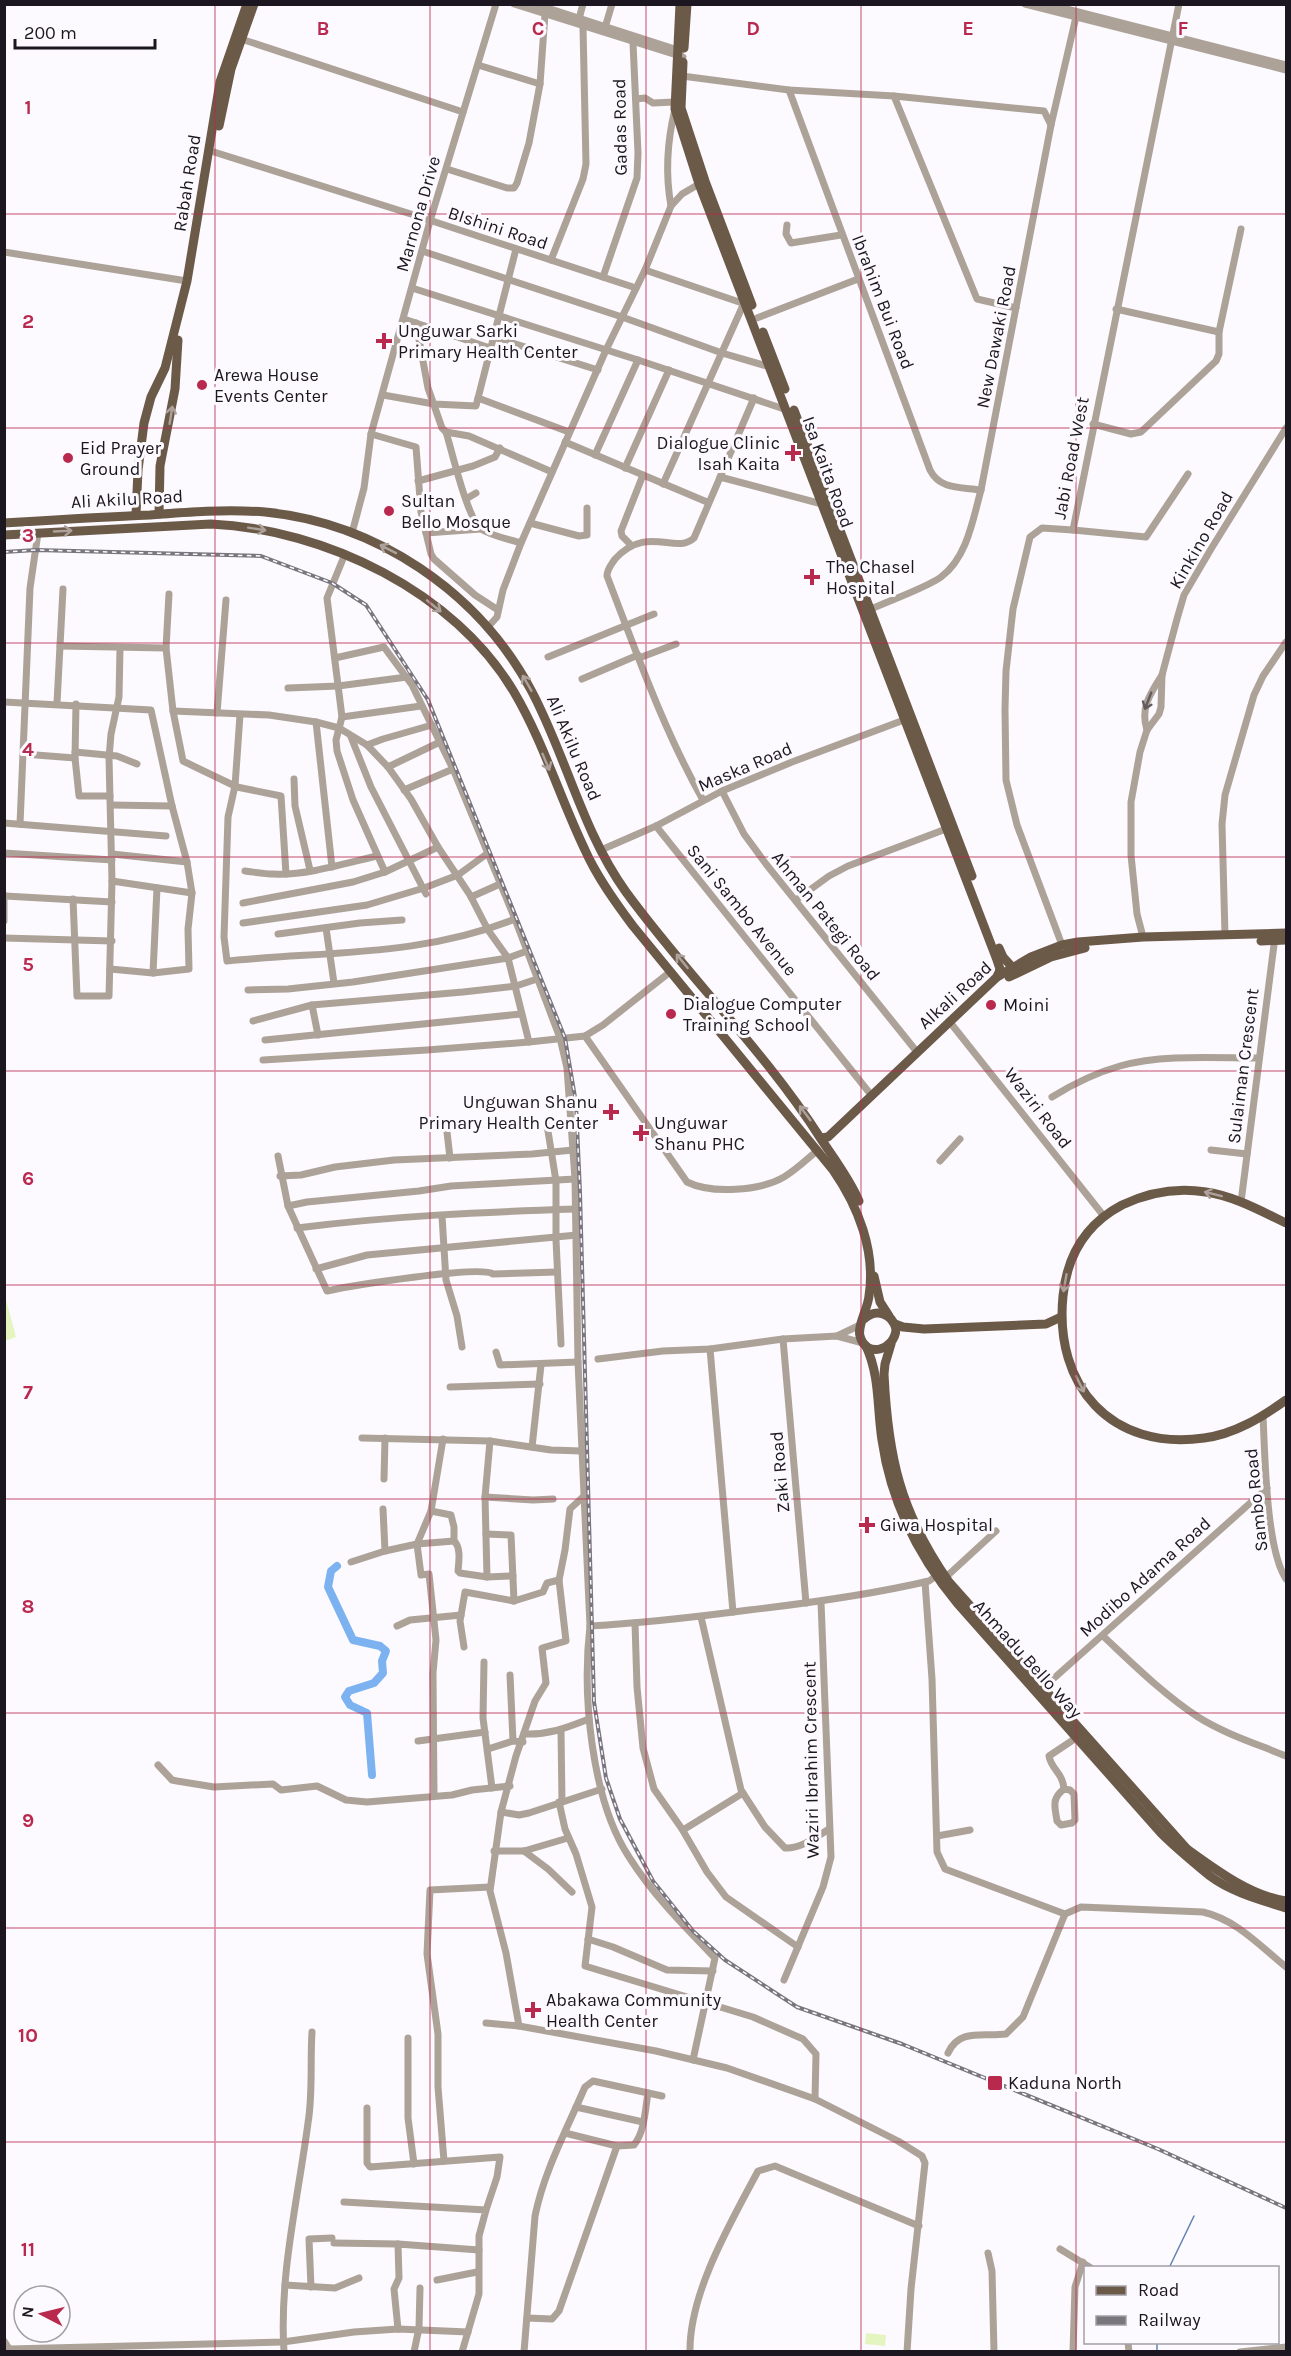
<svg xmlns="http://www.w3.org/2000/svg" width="1291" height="2356" viewBox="0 0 1291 2356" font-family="Karla,sans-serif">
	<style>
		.green { fill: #e4f5c0 }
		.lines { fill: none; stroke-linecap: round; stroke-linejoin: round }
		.stream { stroke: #6083b2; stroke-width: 1.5 }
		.river { stroke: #7db2f1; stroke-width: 8 }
		.minor { stroke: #ada298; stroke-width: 7 }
		.major { stroke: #6c5a49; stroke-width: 9 }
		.rail-casing { stroke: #7a767e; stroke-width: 4 }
		.rail { stroke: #fcf9ff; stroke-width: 1.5; stroke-dasharray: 4.5; stroke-linecap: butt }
		.oneway { stroke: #ada29b }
		.oneway2 { stroke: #645c5c }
		.grid { fill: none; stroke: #b9284d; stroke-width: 1.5; stroke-opacity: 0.55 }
		.poi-dot { fill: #b9284d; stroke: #fcf9ff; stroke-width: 2 }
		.labels { text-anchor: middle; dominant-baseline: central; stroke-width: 6; stroke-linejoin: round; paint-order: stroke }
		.street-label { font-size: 18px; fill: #1b1620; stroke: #fcf9ff }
		.poi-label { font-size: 18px; fill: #1b1620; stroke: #fcf9ff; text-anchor: start }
		.grid-label { font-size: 20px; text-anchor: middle; font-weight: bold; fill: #b9284d; stroke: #fcf9ff; stroke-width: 6; stroke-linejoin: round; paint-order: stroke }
	</style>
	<rect width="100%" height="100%" fill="#fcf9ff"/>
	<g class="green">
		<path d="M4 1292 16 1337 5 1341H4Z"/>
		<path d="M866 2333 886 2335 885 2346 865 2344Z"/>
	</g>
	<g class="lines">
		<g class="stream">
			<path d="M1169 2268 1194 2216"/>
			<path d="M1157 2342V2352"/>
		</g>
		<path class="river" d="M337 1566 331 1571 328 1587 353 1640 380 1646 386 1651 382 1661 383 1673 374 1683 349 1691 345 1697 350 1705 367 1713 372 1775"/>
		<g class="minor">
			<path d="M514 4 683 57"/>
			<path d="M535 4 681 51"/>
			<path d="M1025 4 1286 70"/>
			<path d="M1047 4 1286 65"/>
			<path d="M579 19 583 4"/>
			<path d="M604 31 612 4"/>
			<path d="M241 39 463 112"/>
			<path d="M478 65 540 84"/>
			<path d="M682 76 789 90 894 96 1044 111 1051 125"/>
			<path d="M789 90 930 470C940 490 961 487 981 490"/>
			<path d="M894 96 977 299 1016 308"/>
			<path d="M636 99 645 98 653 103 674 102"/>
			<path d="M214 152 414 215 636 288"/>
			<path d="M447 169 507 188H514L517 183 529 143 540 84 545 14"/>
			<path d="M671 206C665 173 667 142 675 109"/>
			<path d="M787 225 786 234 791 243 841 235"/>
			<path d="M422 251 622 317 722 353 770 367"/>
			<path d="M4 252 187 281"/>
			<path d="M551 260 583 179 586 164 583 27"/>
			<path d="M645 270 745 304"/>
			<path d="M603 277 637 178 638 153 633 43"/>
			<path d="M412 288 638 360 787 410"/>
			<path d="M1116 309 1219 332"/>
			<path d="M757 318 858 279"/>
			<path d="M404 319 490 348"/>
			<path d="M416 323 428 388 442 428 446 432C452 451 467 518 481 529 491 536 509 539 521 543"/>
			<path d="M493 337 598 370"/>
			<path d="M383 395 434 404 476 406 516 249"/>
			<path d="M478 398 569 432"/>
			<path d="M1093 424 1131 434 1141 432 1216 361 1219 354V332L1241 229"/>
			<path d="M446 432 469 436 552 472"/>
			<path d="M371 434 430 221 496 4"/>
			<path d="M565 442 707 502"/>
			<path d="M595 455 638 360"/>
			<path d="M625 468 669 370"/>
			<path d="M720 477 822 504"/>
			<path d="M418 481 473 466 495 457 500 448"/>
			<path d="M663 484 744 303"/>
			<path d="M466 499 476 493"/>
			<path d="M530 523 579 536 587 535V508"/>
			<path d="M1073 530 1146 537 1188 474"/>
			<path d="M352 533 364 488 371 434 416 447 421 512 431 554 434 559 475 595 498 610"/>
			<path d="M426 533 481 529"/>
			<path d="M631 545 622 536 621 531 643 475"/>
			<path d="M345 554 327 598 342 717 336 740 337 751 353 800 385 872"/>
			<path d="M169 594 166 648 173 711 183 761 237 787 281 796 286 874"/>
			<path d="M869 610C888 601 926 588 941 577 967 558 973 519 981 490L1051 125 1076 17"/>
			<path d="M488 627 497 617 503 590 521 543 606 350 645 270 671 206 682 194 699 184"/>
			<path d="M60 646 166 648"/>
			<path d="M548 657 654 614"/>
			<path d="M335 658 384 647 412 685 453 769 515 919 560 1038 567 1068 575 1179 578 1362 590 1626C582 1694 591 1799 629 1857 653 1895 684 1926 715 1958L693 2060"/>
			<path d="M639 658 676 644"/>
			<path d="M582 679 638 655"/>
			<path d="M288 688 338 686 407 677"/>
			<path d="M4 702 151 710 172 806 187 862 192 893 188 929 189 969 153 973 110 969"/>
			<path d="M57 703 63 589"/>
			<path d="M76 704 75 758 79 796H110"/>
			<path d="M173 711 269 715 316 722 339 728 367 745 388 767 411 799 438 847 470 895 488 930 508 958 529 1042"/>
			<path d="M217 713 226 600"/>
			<path d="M240 715 235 786 228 817 224 937 227 961C327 951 419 957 515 919"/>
			<path d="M342 717 421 706"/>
			<path d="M316 722 332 867"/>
			<path d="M1147 730C1140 708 1150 694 1162 675"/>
			<path d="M351 737 371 787 426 894"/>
			<path d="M367 745 383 739 432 725"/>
			<path d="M75 752 117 756 137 764"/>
			<path d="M23 754 75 758"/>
			<path d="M388 767 440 742"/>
			<path d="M294 779 295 806 310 870"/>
			<path d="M404 790 453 769"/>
			<path d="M722 791 744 834 766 864 917 1052"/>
			<path d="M703 800C663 729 636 651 607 576 607 569 611 565 615 559 647 524 676 555 694 538L754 398"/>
			<path d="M111 805 172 806"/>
			<path d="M4 823 166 836"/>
			<path d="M20 824 30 588 38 533"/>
			<path d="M656 826 872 1096"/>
			<path d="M601 850 656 826 722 791 792 762 904 720"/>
			<path d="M4 853 112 860"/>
			<path d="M112 854 187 862"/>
			<path d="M245 871C254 872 264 874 274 874 304 876 347 863 377 856"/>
			<path d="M112 881 192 893"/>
			<path d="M4 895V921"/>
			<path d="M5 896 112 902"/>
			<path d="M471 897 500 884"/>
			<path d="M73 899 77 996H109L112 881 109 758 111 734 119 697 120 648"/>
			<path d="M796 900 829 876 848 866 946 829"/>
			<path d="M243 903 353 882 385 872 438 847"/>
			<path d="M243 923 367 905 424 888 458 875 488 853"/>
			<path d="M326 928 334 983"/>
			<path d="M278 934 360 923 402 920"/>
			<path d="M1225 935 1222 824 1225 795 1254 695 1263 676 1286 642"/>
			<path d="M1143 937 1137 914 1131 855V802L1140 752 1147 730 1159 714 1161 707 1162 675 1177 619 1184 595 1211 549 1286 428"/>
			<path d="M4 938 112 941"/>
			<path d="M1062 945 1017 825 1006 780 1005 709 1006 671 1013 609 1030 537 1042 528 1073 530 1179 4"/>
			<path d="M153 973 157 888"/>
			<path d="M248 990 288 989 353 982 508 958 527 951"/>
			<path d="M312 1005 318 1035"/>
			<path d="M253 1021 312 1005 463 992 516 986 537 979"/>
			<path d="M949 1021 1103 1215"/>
			<path d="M585 1036 687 1182C711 1194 760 1191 784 1177 796 1170 807 1159 818 1150"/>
			<path d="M265 1040 521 1014"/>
			<path d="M263 1060 427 1050 529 1042 585 1036 603 1025 670 972"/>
			<path d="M1052 1097C1073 1084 1095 1073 1120 1066 1162 1054 1216 1058 1259 1058"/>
			<path d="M547 1125 556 1181V1240L561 1344"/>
			<path d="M447 1132 450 1158"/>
			<path d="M1211 1150 1247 1154"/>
			<path d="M278 1156 288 1206 327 1291C349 1286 480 1265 493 1274L557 1272"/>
			<path d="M940 1161 960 1139"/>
			<path d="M280 1176 301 1175 335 1167 394 1160 532 1154 573 1150"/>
			<path d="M1241 1202 1275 937"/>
			<path d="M288 1206 307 1202 419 1191 451 1186 575 1179"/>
			<path d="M442 1216 446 1280 457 1316 462 1347"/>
			<path d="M297 1228C390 1216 483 1212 576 1209"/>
			<path d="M316 1269 367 1255 577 1235"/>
			<path d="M837 1336 860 1325"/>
			<path d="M783 1339 806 1603"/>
			<path d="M710 1349 733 1612"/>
			<path d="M496 1352 500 1365 578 1362"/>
			<path d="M598 1359 663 1351 710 1349 783 1339 837 1336 863 1343"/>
			<path d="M450 1387 540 1384"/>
			<path d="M1263 1416C1265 1455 1266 1549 1286 1579"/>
			<path d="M362 1438 490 1441 551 1450 582 1451"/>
			<path d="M443 1439 431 1511 451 1515 454 1527V1541C461 1547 459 1561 458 1571L460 1573 487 1577 513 1576"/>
			<path d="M532 1447 541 1365"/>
			<path d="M384 1479 385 1438"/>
			<path d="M485 1497 533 1500 553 1499"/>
			<path d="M383 1509 385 1551"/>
			<path d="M486 1534 511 1535 514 1601"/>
			<path d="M351 1562 385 1551 417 1544 431 1511"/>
			<path d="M487 1577 485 1497 490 1441"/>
			<path d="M946 1577 996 1531"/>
			<path d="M925 1582 932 1679 937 1852 945 1869 1065 1914"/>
			<path d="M701 1617 741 1790 765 1827 785 1848C801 1849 816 1837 829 1829"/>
			<path d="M635 1623 637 1687 643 1748 654 1789 682 1829 707 1872 726 1897 798 1947"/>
			<path d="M397 1626 410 1620 461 1615"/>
			<path d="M590 1626C643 1623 696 1617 749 1610 810 1603 869 1595 929 1581L936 1576"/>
			<path d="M1103 1636C1133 1664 1163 1694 1198 1717 1225 1734 1257 1744 1286 1756"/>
			<path d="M464 1647 460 1621 465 1592 514 1601 543 1592 547 1583 559 1580"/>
			<path d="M484 1662 483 1718 492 1788"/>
			<path d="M510 1675 513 1741 523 1742"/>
			<path d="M1043 1688 1267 1488"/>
			<path d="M561 1730 562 1802"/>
			<path d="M524 1734C549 1735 566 1728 589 1719"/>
			<path d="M418 1741 485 1732"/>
			<path d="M488 1749 513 1741"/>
			<path d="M158 1765 172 1780 177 1781 214 1787 273 1784 281 1790 317 1786 346 1800 367 1802 452 1795 472 1790 510 1786"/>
			<path d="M1064 1789 1070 1790 1074 1794 1075 1820 1072 1823 1061 1825 1057 1821C1055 1807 1051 1799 1064 1789Z"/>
			<path d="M1064 1789C1063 1773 1051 1769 1049 1756L1076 1738"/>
			<path d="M434 1796 433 1673 436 1640 429 1574 421 1575 417 1544 454 1541"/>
			<path d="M559 1802 565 1829 576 1854 592 1907 585 1966 753 2017 803 2039 816 2054 815 2099"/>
			<path d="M501 1812 519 1815 529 1813 602 1789"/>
			<path d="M683 1830 743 1793"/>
			<path d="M937 1836 970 1830"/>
			<path d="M494 1851H524L568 1838"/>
			<path d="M524 1851 548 1869 572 1892"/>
			<path d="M588 1939 613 1947 667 1970 713 1971"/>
			<path d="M784 1980 823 1887 831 1857 821 1602"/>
			<path d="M486 2023 519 2026 656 2051 727 2068 815 2099 898 2141 922 2156 925 2163 911 2289 907 2352"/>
			<path d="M519 2026 506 1953 490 1891 501 1812 516 1756 535 1701 546 1683 542 1648 566 1641 559 1580 565 1550 570 1509 584 1496"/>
			<path d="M408 2038V2118L414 2164"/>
			<path d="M948 2053C959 2028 983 2037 1006 2034L1023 2017 1065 1914 1081 1907 1203 1912C1237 1920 1260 1946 1286 1967"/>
			<path d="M576 2107 643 2122"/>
			<path d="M367 2108V2163L370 2167 500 2157 497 2177 486 2210"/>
			<path d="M565 2133 617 2146 634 2145C645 2131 645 2110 648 2093"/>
			<path d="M444 2161 438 2087V2034L427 1954 430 1890 490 1887"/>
			<path d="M344 2202 486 2210 479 2236V2294L462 2352"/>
			<path d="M334 2243 398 2244"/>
			<path d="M1060 2249 1091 2268"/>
			<path d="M988 2253 992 2271 994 2352"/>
			<path d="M437 2280 477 2272"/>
			<path d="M285 2285 335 2288 359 2278"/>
			<path d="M311 2287 309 2239 332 2238"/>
			<path d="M527 2318 552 2319 559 2311 617 2146"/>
			<path d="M398 2329 394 2289 399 2278 398 2244 479 2250"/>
			<path d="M4 2341 11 2352"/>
			<path d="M1128 2342 1129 2352"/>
			<path d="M10 2349 283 2342 354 2332 398 2329 468 2332"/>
			<path d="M284 2352C279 2275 298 2199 308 2123 313 2093 310 2063 312 2032"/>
			<path d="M414 2352 419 2328 420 2288"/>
			<path d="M524 2352 535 2216C544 2171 567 2129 585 2087L593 2081 662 2096"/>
			<path d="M690 2352C689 2293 731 2222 758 2171L775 2166 919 2226"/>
			<path d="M1073 2352 1075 2287 1083 2262"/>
			<path d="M1240 2352 1286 2347"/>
		</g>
		<g class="major">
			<path d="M680 4 675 109 699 184 997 960 1000 969 997 977"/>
			<path d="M684 48 687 4"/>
			<path d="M683 62 681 108 705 181 752 305"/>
			<path d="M219 126 231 69 254 4"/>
			<path d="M763 332 785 389"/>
			<path d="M794 410 972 876"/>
			<path d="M159 514 160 466 175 389 178 340"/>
			<path d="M136 515 138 470 144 423 151 397 165 368 187 281 220 82 247 4"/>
			<path d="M4 523C53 520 101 517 150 515 188 512 226 509 265 512 376 523 478 591 531 690 566 755 582 831 626 892 688 977 765 1051 821 1139 835 1160 849 1178 859 1201"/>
			<path d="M4 535 211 524C325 529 455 592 514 692 543 741 560 798 585 850 597 877 615 902 633 926L833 1170C858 1206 876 1251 869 1296 868 1308 857 1326 860 1336 866 1359 895 1350 896 1329 892 1313 876 1308 864 1319"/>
			<path d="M1261 941 1286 940"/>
			<path d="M999 948 1003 957 1013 968"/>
			<path d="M1009 977 1051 957 1085 948"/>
			<path d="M821 1138 828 1137 997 977 1031 957 1062 945 1078 942 1143 937 1286 933"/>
			<path d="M1286 1223C1261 1211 1234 1196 1206 1192 1176 1187 1149 1192 1122 1205 1086 1224 1067 1256 1063 1296 1054 1386 1111 1451 1204 1438 1235 1434 1262 1417 1286 1400"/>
			<path d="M874 1276 880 1302 889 1316"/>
			<path d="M895 1324 903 1327 924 1329 1046 1324 1061 1317"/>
			<path d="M891 1344 885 1364 884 1374C888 1457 900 1512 949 1582L1187 1849C1216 1870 1251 1896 1286 1901"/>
			<path d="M866 1346C880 1376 877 1408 882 1440 891 1503 918 1556 958 1604L1161 1833C1176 1848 1193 1862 1210 1876 1231 1892 1261 1900 1286 1908"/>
		</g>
		<defs>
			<path id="rail" d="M4 552 36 550 261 556 332 583 366 605 428 700 565 1038 576 1103 580 1192 594 1702 606 1778 620 1819 653 1881 693 1931 725 1960 797 2007 902 2044 1158 2149 1286 2208"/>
		</defs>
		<use href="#rail" class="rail-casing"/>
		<use href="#rail" class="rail"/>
	</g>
	<defs><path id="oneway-shaft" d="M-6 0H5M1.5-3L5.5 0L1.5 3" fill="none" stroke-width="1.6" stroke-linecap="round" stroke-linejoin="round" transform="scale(1.5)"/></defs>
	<g class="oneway">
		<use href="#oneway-shaft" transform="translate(171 415) rotate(-81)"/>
		<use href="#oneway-shaft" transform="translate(257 529) rotate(9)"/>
		<use href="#oneway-shaft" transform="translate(63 531) rotate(-3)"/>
		<use href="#oneway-shaft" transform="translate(388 549) rotate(-153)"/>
		<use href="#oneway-shaft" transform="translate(434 606) rotate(39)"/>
		<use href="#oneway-shaft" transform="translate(527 683) rotate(-120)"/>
		<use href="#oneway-shaft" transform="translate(546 762) rotate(67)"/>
		<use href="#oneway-shaft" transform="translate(682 961) rotate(-129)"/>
		<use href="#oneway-shaft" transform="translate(805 1113) rotate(-127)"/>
		<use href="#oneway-shaft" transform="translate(1213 1194) rotate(-166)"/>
		<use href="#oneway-shaft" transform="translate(1065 1283) rotate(100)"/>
		<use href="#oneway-shaft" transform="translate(1080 1384) rotate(63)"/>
	</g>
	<use class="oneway2" href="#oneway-shaft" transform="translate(1148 701) rotate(111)"/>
	<path class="grid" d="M215 4V2352M430 4V2352M646 4V2352M861 4V2352M1076 4V2352M4 214H1286M4 428H1286M4 643H1286M4 857H1286M4 1071H1286M4 1285H1286M4 1499H1286M4 1713H1286M4 1928H1286M4 2142H1286"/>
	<g class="poi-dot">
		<path d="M381 332h6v6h6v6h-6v6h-6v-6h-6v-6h6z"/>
		<circle cx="202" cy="385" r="6"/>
		<path d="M790 444h6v6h6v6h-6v6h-6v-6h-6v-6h6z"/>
		<circle cx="68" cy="458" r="6"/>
		<circle cx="389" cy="511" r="6"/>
		<path d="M809 568h6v6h6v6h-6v6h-6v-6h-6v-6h6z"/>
		<circle cx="991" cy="1005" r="6"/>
		<circle cx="671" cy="1014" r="6"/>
		<path d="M608 1103h6v6h6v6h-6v6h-6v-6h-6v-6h6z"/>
		<path d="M638 1124h6v6h6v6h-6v6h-6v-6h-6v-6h6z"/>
		<path d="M864 1516h6v6h6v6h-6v6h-6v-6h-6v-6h6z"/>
		<path d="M530 2001h6v6h6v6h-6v6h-6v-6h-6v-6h6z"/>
		<rect x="987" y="2075" width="16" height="16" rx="3"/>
	</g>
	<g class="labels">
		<g class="street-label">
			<text transform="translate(620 127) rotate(-91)">Gadas Road</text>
			<text transform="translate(187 183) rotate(-81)">Rabah Road</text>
			<text transform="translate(418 214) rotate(-74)">Marnona Drive</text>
			<text transform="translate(498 228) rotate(18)">BIshini Road</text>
			<text transform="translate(883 302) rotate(69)">Ibrahim Bui Road</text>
			<text transform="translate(996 337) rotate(-79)">New Dawaki Road</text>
			<text transform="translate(1071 458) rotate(-79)">Jabi Road West</text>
			<text transform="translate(828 472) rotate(70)">Isa Kaita Road</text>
			<text transform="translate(127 499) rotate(-3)">Ali Akilu Road</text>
			<text transform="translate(1201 540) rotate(-60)">Kinkino Road</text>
			<text transform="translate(574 748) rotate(67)">Ali Akilu Road</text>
			<text transform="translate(745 767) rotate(-23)">Maska Road</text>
			<text transform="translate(742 910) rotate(51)">Sani Sambo Avenue</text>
			<text transform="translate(826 916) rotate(51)">Ahman Pategi Road</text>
			<text transform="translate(955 995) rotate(-42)">Alkali Road</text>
			<text transform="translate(1243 1066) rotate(-83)">Sulaiman Crescent</text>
			<text transform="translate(1038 1108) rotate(52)">Waziri Road</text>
			<text transform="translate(780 1472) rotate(-95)">Zaki Road</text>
			<text transform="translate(1256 1500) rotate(-96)">Sambo Road</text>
			<text transform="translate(1145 1577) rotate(-42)">Modibo Adama Road</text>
			<text transform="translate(1028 1659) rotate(48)">Ahmadu Bello Way</text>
			<text transform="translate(811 1760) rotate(-91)">Waziri Ibrahim Crescent</text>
		</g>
		<g class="poi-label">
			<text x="398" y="331">Unguwar Sarki<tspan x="398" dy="21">Primary Health Center</tspan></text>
			<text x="214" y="375">Arewa House<tspan x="214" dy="21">Events Center</tspan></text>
			<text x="780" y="443" text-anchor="end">Dialogue Clinic<tspan x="780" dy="21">Isah Kaita</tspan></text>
			<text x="80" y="448">Eid Prayer<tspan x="80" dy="21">Ground</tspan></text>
			<text x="401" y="501">Sultan<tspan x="401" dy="21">Bello Mosque</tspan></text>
			<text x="826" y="567">The Chasel<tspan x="826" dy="21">Hospital</tspan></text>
			<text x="683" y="1004">Dialogue Computer<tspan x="683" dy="21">Training School</tspan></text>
			<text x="1003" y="1005">Moini</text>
			<text x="598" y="1102" text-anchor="end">Unguwan Shanu<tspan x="598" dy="21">Primary Health Center</tspan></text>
			<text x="654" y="1123">Unguwar<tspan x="654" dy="21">Shanu PHC</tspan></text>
			<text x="880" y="1525">Giwa Hospital</text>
			<text x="546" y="2000">Abakawa Community<tspan x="546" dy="21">Health Center</tspan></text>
			<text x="1008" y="2083">Kaduna North</text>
		</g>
	</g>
	<g class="grid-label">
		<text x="323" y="35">B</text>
		<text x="538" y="35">C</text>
		<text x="753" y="35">D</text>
		<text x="968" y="35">E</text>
		<text x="1183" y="35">F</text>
		<text x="28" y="114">1</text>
		<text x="28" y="328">2</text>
		<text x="28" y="542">3</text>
		<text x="28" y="756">4</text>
		<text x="28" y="971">5</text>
		<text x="28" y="1185">6</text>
		<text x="28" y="1399">7</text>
		<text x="28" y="1613">8</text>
		<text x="28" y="1827">9</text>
		<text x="28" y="2042">10</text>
		<text x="28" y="2256">11</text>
	</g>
	<rect width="1291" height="2356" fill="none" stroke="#1b1620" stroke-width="12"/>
	<rect x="1084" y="2266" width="195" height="78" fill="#fcf9ff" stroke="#a29ea6" stroke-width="1.5"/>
	<rect x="1096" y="2286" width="30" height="9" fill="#6c5a49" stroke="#a29ea6" stroke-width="1.5"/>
	<text x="1138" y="2296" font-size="18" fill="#1b1620">Road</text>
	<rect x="1096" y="2316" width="30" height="9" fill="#7a767e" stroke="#a29ea6" stroke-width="1.5"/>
	<text x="1138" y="2326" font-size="18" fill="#1b1620">Railway</text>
	<g transform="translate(42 2314) rotate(277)"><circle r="28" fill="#fcf9ff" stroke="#a29ea6" stroke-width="1.5"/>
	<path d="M0-4.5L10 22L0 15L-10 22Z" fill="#b9284d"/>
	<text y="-9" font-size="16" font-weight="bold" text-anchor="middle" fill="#1b1620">N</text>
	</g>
	<path d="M15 39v9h140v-9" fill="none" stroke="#1b1620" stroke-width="3"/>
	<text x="24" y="39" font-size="18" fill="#1b1620" stroke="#fcf9ff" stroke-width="4.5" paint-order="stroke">200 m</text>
</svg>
